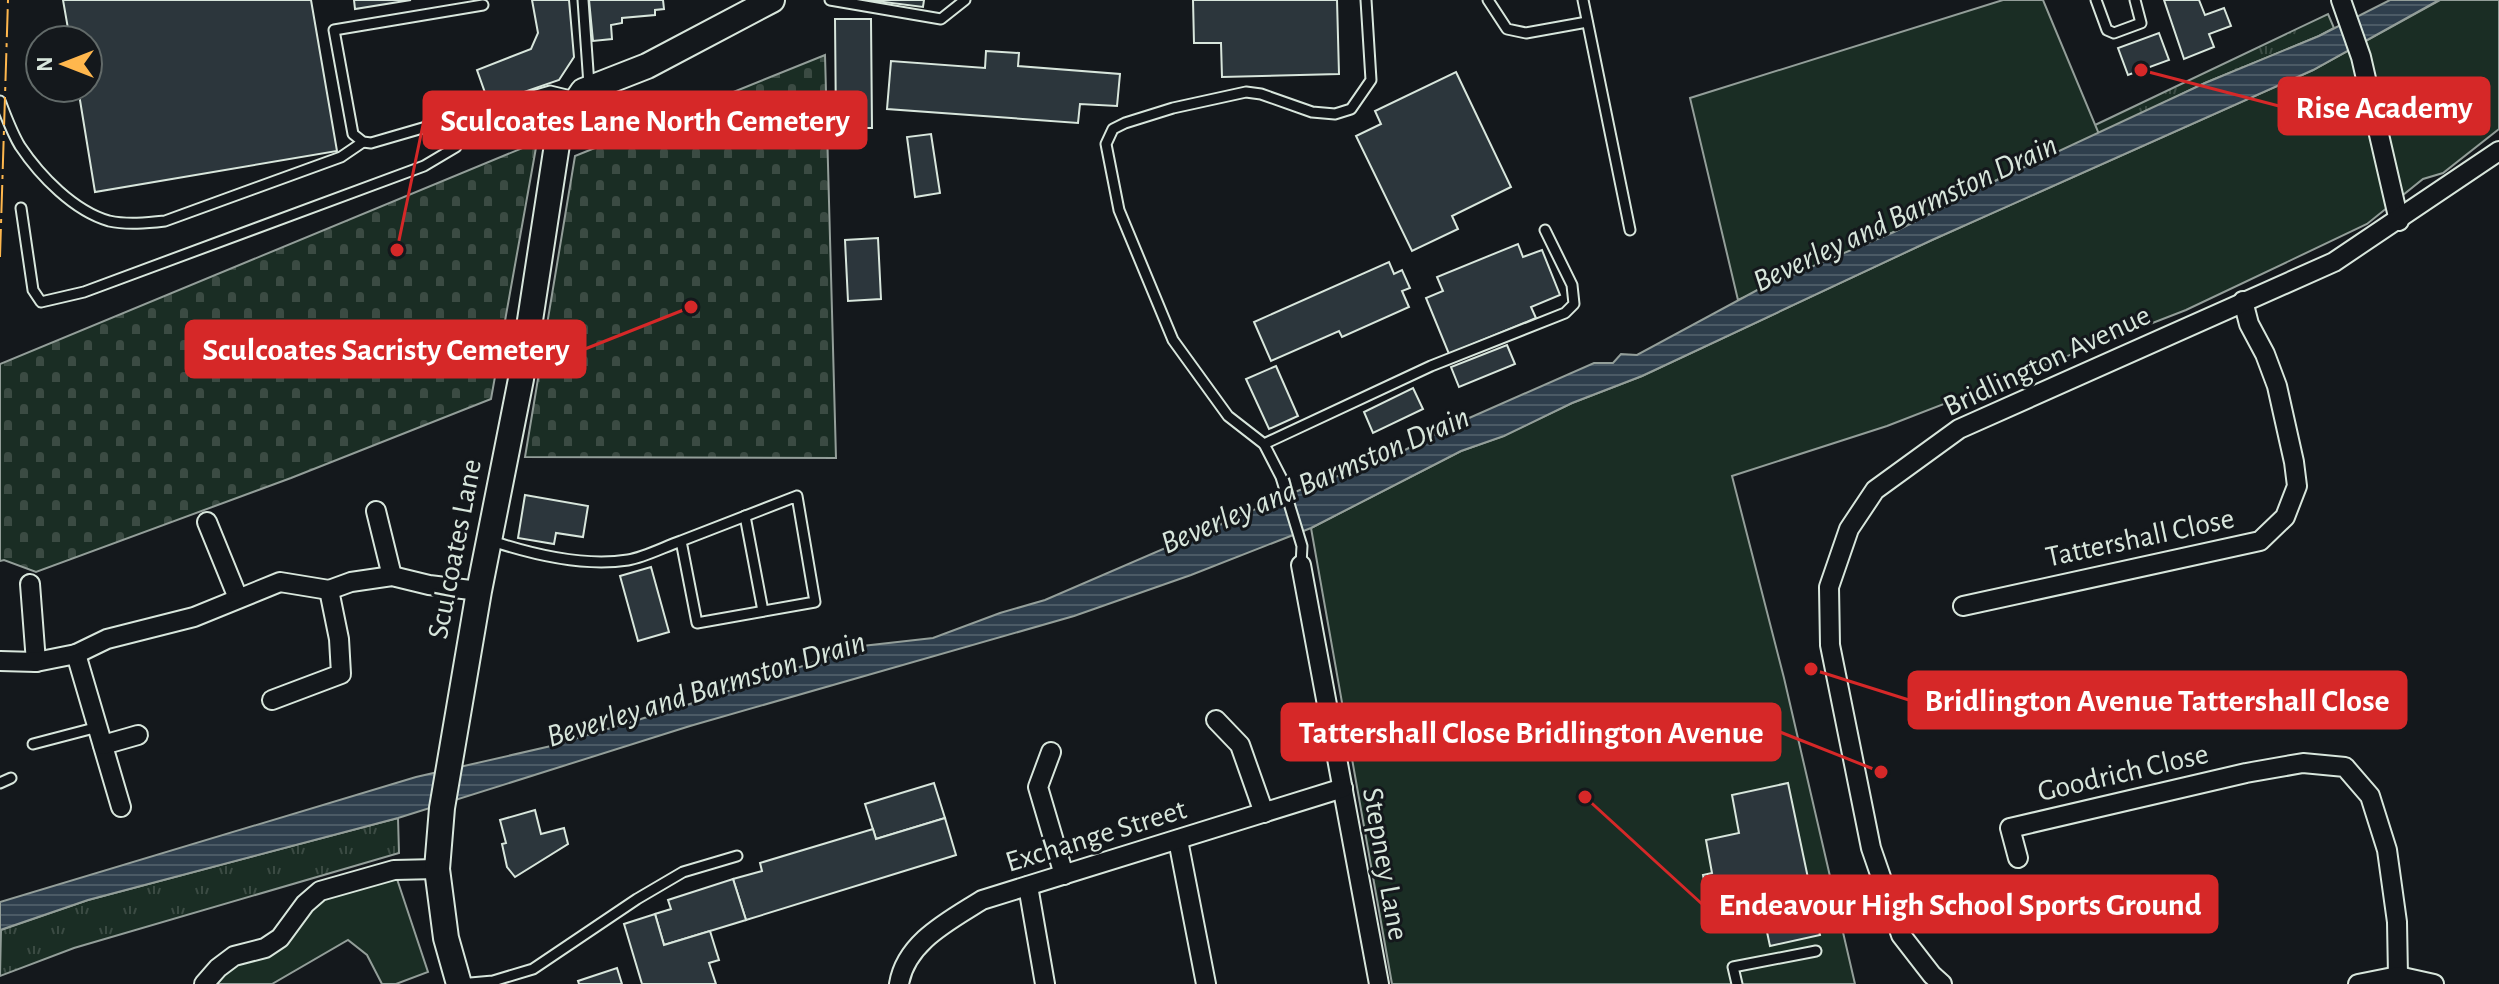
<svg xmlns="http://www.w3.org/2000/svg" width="2499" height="984" viewBox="0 0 2499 984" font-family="'Alegreya Sans',sans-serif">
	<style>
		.grass { fill: url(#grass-tufts); stroke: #939e99; stroke-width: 2 }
		.cemetery { fill: url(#cemetery-stones); stroke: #939e99; stroke-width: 2 }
		.green { fill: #1a2d24; stroke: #939e99; stroke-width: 2 }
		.water { fill: url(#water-rules); stroke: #939e99; stroke-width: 2 }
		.building { fill: #2c363c; stroke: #d8e6dc; stroke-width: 2 }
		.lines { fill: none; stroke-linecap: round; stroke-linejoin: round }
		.lane-casing { stroke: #d8e6dc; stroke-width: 13 }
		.street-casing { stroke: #d8e6dc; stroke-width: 22 }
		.secondary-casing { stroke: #d8e6dc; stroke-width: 28 }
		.lane { stroke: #14181c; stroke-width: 9 }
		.street { stroke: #14181c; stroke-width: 18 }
		.secondary { stroke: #14181c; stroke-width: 24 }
		.power { stroke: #ffb74d; stroke-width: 2; stroke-dasharray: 28 6 4 6; stroke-linecap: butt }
		.labels { text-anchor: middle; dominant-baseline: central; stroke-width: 6; stroke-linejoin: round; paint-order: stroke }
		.street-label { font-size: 30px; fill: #d8e6dc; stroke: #14181c }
		.water-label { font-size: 32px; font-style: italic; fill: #d8e6dc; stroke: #14181c }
		.leader { fill: none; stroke: #d62828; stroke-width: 3 }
		.callout-dot { fill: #d62828; stroke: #14181c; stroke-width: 3 }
		.callout { fill: #d62828; stroke: #d62828; stroke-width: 3 }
		.callout-label { font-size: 32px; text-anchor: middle; font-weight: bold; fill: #fff }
	</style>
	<defs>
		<pattern id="grass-tufts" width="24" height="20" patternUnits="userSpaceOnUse" patternTransform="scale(2)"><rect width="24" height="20" fill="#1a2d24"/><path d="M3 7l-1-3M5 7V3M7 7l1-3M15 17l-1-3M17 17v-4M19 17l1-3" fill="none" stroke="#3b4b43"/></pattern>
		<pattern id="cemetery-stones" width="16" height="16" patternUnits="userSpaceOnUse" patternTransform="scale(2)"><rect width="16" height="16" fill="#1a2d24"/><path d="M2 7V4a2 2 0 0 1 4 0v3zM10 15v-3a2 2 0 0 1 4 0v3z" fill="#3b4b43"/></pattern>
		<pattern id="water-rules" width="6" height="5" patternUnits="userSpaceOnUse" patternTransform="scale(2)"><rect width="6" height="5" fill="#2f3f4d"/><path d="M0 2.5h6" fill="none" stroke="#4c5b66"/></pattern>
	</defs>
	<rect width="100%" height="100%" fill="#14181c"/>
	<g class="grass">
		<path d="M2328 14 2334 28 2319 36 2205 83 2099 134 2093 126Z"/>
		<path d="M398 818 399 853 74 948 0 976 1 930 88 900Z"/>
	</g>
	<g class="cemetery">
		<path d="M825 55 836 458 525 457 575 156Z"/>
		<path d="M537 142 491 399 291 478 36 572 4 560 0 561V364Z"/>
	</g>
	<g class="green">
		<path d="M2003 0H2043L2099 134 2001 178 1894 232 1738 300 1690 98Z"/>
		<path d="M2440 0H2499V129L2443 173 2423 179 2367 224 2186 310 1887 426 1732 476 1784 678 1855 984H1392L1311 528 1461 451 1503 436 1572 403 1642 376 1932 240 2313 70Z"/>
		<path d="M394 870 428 972 396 984H382L367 955 348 940 272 984H204L251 952 301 910 362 879Z"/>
	</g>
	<path class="water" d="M2390 0H2439L2313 70 1932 240 1642 376 1572 403 1504 436 1461 451 1311 528 1191 575 1074 616 690 726 398 818 88 900 0 930V902L416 777 551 746 684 706 862 646 933 638 1000 613 1045 600 1316 483 1382 462 1451 426 1594 363H1613L1621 354 1637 355 1761 288 1894 232 2001 178 2205 83 2319 36Z"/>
	<g class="building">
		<path d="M63 0H311L337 151 95 192 78 88H88V40H70Z"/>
		<path d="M354 0H411L355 9Z"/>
		<path d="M532 0H569L574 57 559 80 489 104 477 70 531 49 538 33Z"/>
		<path d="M589 0H663L664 9 655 10V15L622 18V23L611 25 612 39 593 41Z"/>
		<path d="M868 0H924L923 7Z"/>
		<path d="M1193 0H1337L1339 74 1222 77 1221 43H1194Z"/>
		<path d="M2164 0H2199L2205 15 2224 8 2231 26 2209 34 2214 47 2184 59Z"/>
		<path d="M835 19H871L872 128H836Z"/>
		<path d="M2159 33 2169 60 2128 75 2118 48Z"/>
		<path d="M986 51 1019 53 1018 66 1120 74 1117 106 1080 104 1078 123 887 109 891 61 985 68Z"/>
		<path d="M1456 72 1511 187 1452 216 1458 229 1412 251 1356 136 1381 124 1375 111Z"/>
		<path d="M931 134 940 193 915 197 907 137Z"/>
		<path d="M878 238 881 299 848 301 845 240Z"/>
		<path d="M1518 244 1523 257 1542 250 1560 295 1531 307 1536 318 1449 354 1426 298 1443 291 1437 277Z"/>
		<path d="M1389 262 1394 274 1402 270 1410 288 1402 291 1409 307 1342 337 1339 331 1271 361 1254 322Z"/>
		<path d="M1507 345 1515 364 1459 387 1451 367Z"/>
		<path d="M1276 366 1298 416 1269 429 1246 379Z"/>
		<path d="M1413 388 1423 409 1373 433 1364 412Z"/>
		<path d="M525 495 588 506 583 537 556 533 554 544 518 538Z"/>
		<path d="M651 567 669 632 638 641 620 576Z"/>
		<path d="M934 783 945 818 876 839 865 804Z"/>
		<path d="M1788 783 1820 935 1770 946 1764 918 1722 928 1708 900 1703 875 1712 873 1706 840 1739 833 1732 795Z"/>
		<path d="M535 810 541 834 564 828 568 844 515 877 507 867 502 844 506 843 500 820Z"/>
		<path d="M945 818 956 855 746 920 733 879 762 871 760 863 873 829 876 839Z"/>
		<path d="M733 879 746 920 664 945 655 914 671 909 668 900Z"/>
		<path d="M655 914 664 945 710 931 719 960 709 963 716 984H642L624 924Z"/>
		<path d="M617 968 622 984H579L578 981Z"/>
	</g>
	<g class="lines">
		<defs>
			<g id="lane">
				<path d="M583 0 589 85"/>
				<path d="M830 0 941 19 965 0"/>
				<path d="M1488 0 1507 29 1526 33 1587 22"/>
				<path d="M1583 0 1630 230"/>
				<path d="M2096 0 2107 30 2114 33 2141 23 2135 0"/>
				<path d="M483 5 334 30 353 134 363 142 371 143 550 91 575 97"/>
				<path d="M0 101C6 116 12 133 20 146 40 176 74 211 109 221 127 225 147 223 165 221L341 157 363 142"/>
				<path d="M21 208 33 290 41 302 84 292 424 166 456 147 472 114"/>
				<path d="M1264 444 1431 366 1565 313 1574 304 1572 285 1545 230"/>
				<path d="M745 516 763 611"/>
				<path d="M492 541C534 555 583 567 628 560 645 557 664 547 681 541L697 623 815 602 797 496 681 541"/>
				<path d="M1301 565 1302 546 1281 477 1264 444 1228 416 1173 340 1119 210 1106 144 1113 129 1125 123 1173 108 1246 92 1261 94 1312 112 1335 114 1351 109 1371 80 1366 0"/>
				<path d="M33 744 98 727"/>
				<path d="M0 783 11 778"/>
				<path d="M459 984 493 981 533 969 637 899 683 872 737 856"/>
				<path d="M1737 984 1733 967 1816 951"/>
			</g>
			<g id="street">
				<path d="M2341 0 2361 57 2399 221"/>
				<path d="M376 511 392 576"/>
				<path d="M207 522 238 598"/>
				<path d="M1301 565 1379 984"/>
				<path d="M30 584 36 662"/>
				<path d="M1963 606 2260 541 2285 517 2297 486 2294 462 2277 386 2265 354 2249 324 2243 301"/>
				<path d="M76 654 121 807"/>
				<path d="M0 661 36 662 76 654 107 639 194 617 280 582 329 590"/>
				<path d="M272 700 341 674 339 639 329 590 351 582 392 576 429 585 479 591"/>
				<path d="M1216 720 1240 745 1264 813"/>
				<path d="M103 745 138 735"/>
				<path d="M1051 752 1038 787 1064 875"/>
				<path d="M1178 840 1206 984"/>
				<path d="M2018 858 2010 828 2246 773 2303 763 2345 767 2370 796 2387 850 2397 922 2398 976"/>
				<path d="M1028 886 1045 984"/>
				<path d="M204 984 218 968 234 956 265 948 280 938 305 904 320 891 394 870 437 869"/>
				<path d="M899 984C906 942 949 921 982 900L1343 788"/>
				<path d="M1942 984 1932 975 1901 935 1871 848 1830 645 1829 587 1849 529 1875 490 1959 429 2334 262 2499 151"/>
				<path d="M2358 984 2398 976 2434 984"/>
			</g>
			<path id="secondary" d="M459 984 446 938 437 869 442 808 479 591 521 379 560 125 583 91 647 66 772 0"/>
		</defs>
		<use href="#lane" class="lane-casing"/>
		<use href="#street" class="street-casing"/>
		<use href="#secondary" class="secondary-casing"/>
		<use href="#lane" class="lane"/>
		<use href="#street" class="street"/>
		<use href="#secondary" class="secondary"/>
		<path class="power" d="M0 257 8 0"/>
	</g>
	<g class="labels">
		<g class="street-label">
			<text transform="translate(2047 361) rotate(-25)">Bridlington Avenue</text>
			<text transform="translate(2140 538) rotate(-12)">Tattershall Close</text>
			<text transform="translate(455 549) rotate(-79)">Sculcoates Lane</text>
			<text transform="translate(2123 773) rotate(-13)">Goodrich Close</text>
			<text transform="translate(1096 836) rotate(-17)">Exchange Street</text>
			<text transform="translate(1385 864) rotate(80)">Stepney Lane</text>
		</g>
		<g class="water-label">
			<text transform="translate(1905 213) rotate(-25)">Beverley and Barmston Drain</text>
			<text transform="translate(1315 480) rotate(-23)">Beverley and Barmston Drain</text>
			<text transform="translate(706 689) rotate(-17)">Beverley and Barmston Drain</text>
		</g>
	</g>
	<path class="leader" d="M2141 70L2279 106M397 250L424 120M691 307L585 349M1811 669L1909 700M1881 772L1780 732M1585 797L1702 904"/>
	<g class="callout-dot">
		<circle cx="2141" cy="70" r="8"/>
		<circle cx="397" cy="250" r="8"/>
		<circle cx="691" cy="307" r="8"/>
		<circle cx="1811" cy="669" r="8"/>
		<circle cx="1881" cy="772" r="8"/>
		<circle cx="1585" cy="797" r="8"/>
	</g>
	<g class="callout">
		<rect x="2279" y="78" width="210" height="56" rx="8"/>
		<rect x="424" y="92" width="442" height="56" rx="8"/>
		<rect x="186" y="321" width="399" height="56" rx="8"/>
		<rect x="1909" y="672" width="497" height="56" rx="8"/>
		<rect x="1282" y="704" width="498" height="56" rx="8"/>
		<rect x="1702" y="876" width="515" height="56" rx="8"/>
	</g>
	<g class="callout-label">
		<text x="2384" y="118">Rise Academy</text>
		<text x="645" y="131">Sculcoates Lane North Cemetery</text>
		<text x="386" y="360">Sculcoates Sacristy Cemetery</text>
		<text x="2157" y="711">Bridlington Avenue Tattershall Close</text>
		<text x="1531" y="743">Tattershall Close Bridlington Avenue</text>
		<text x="1960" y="915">Endeavour High School Sports Ground</text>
	</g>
	<g transform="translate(64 64) rotate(270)"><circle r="38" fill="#14181c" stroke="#626a69" stroke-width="2"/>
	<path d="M0-6L14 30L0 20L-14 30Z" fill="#ffb74d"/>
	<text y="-12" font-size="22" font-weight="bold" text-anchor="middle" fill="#d8e6dc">N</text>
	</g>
</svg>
